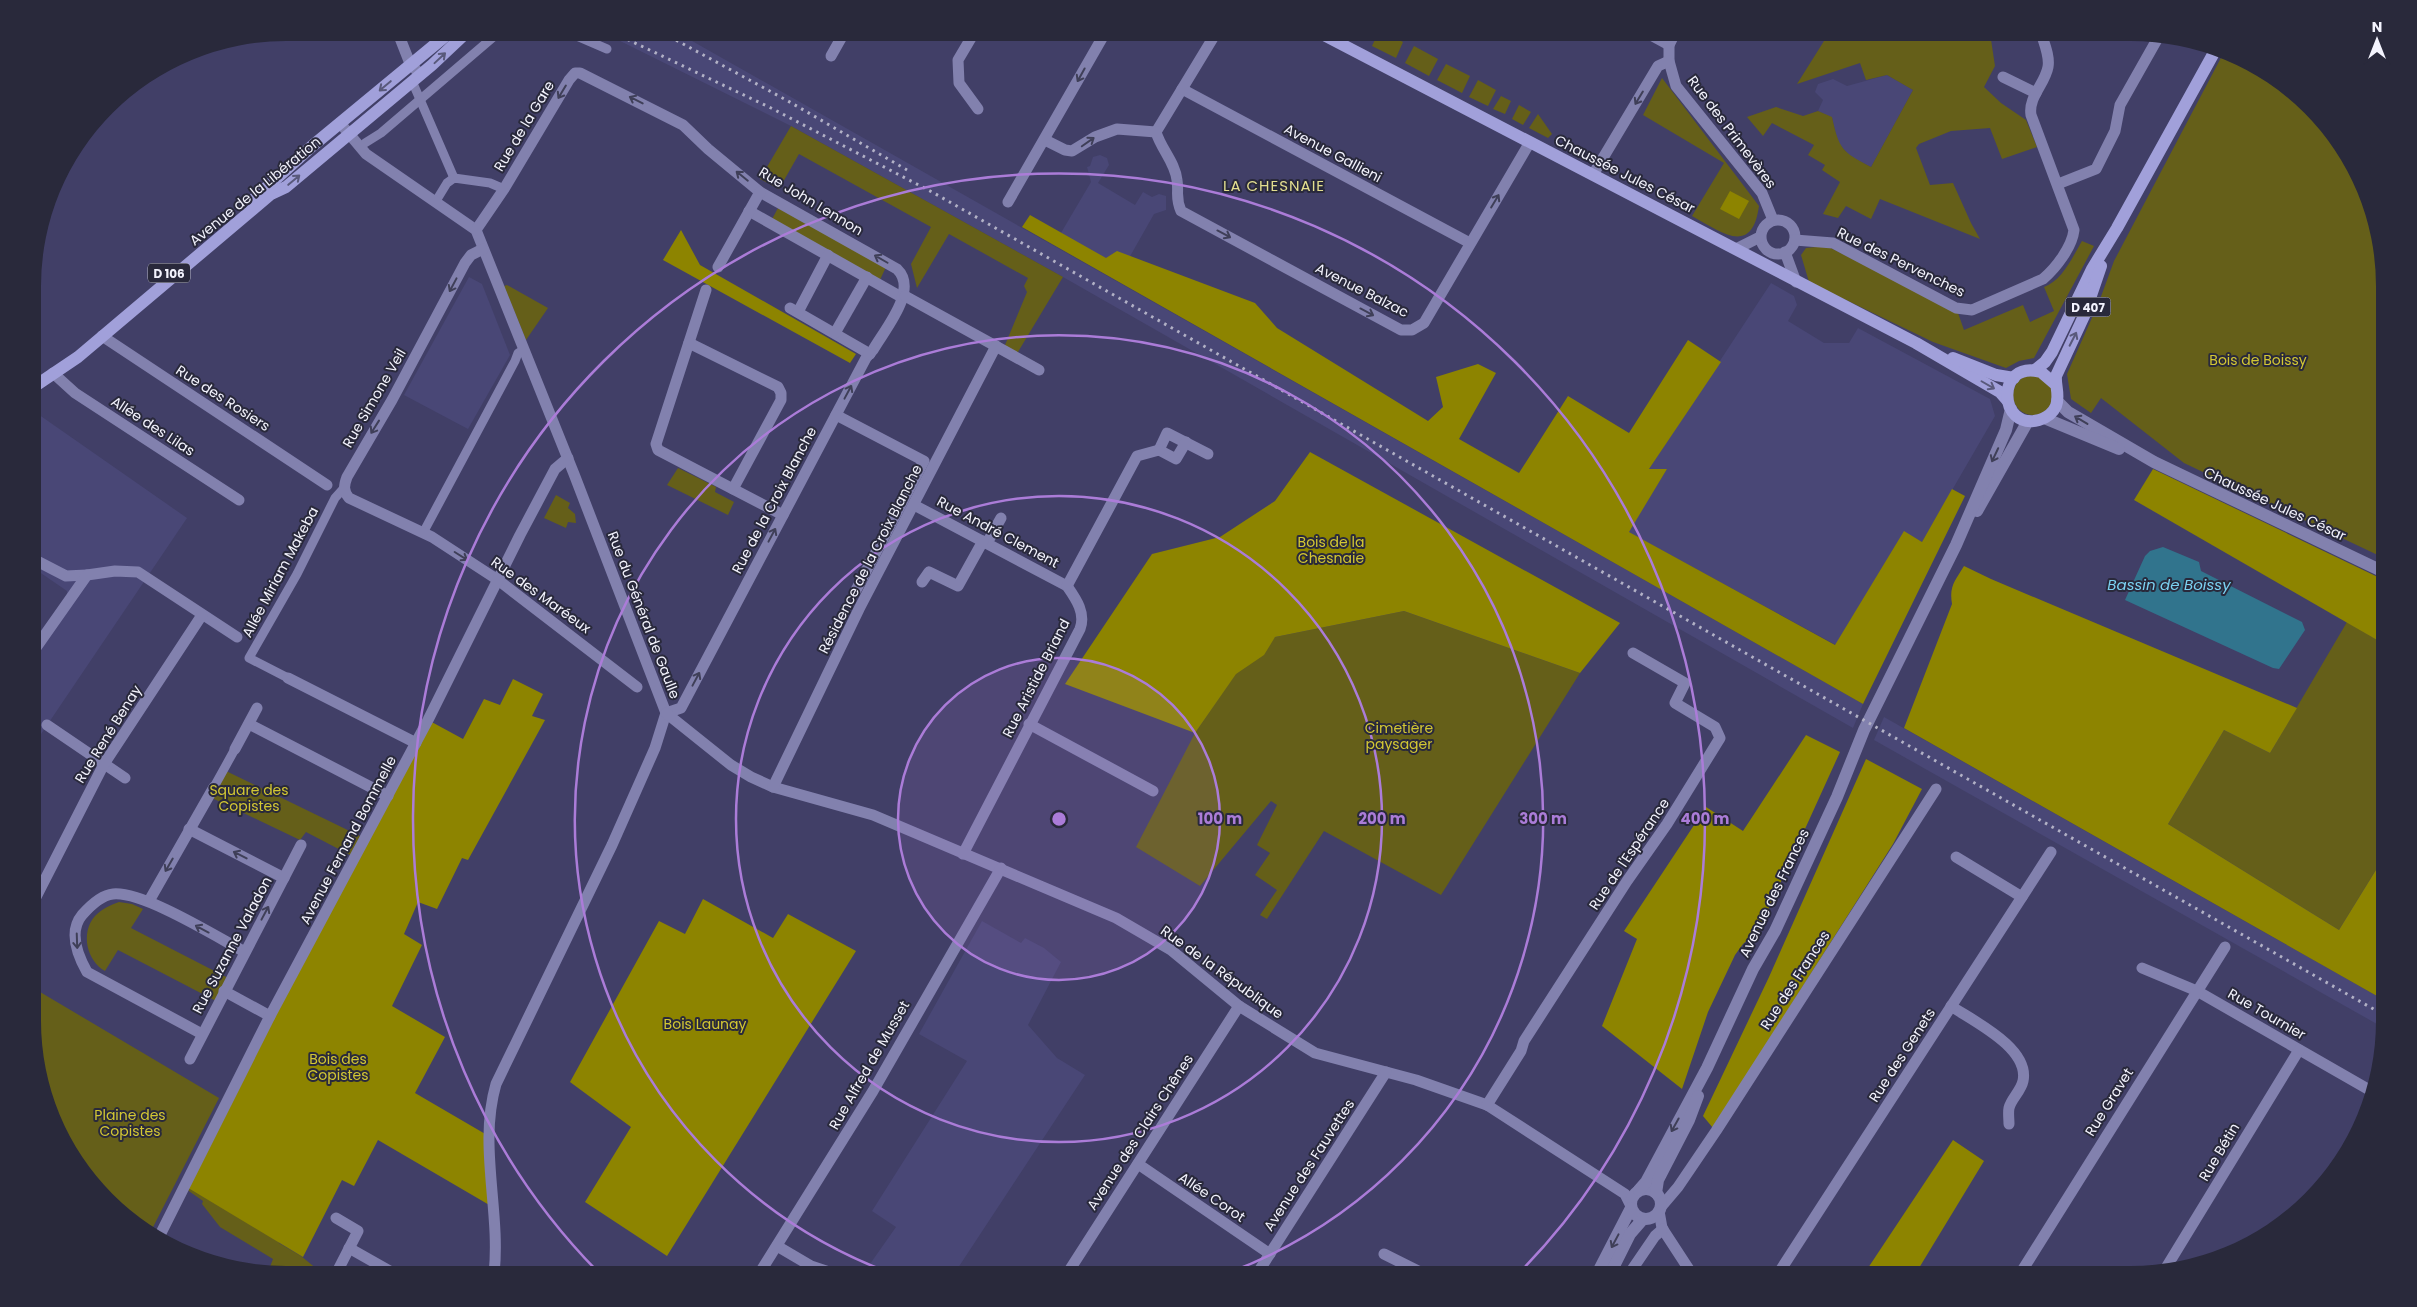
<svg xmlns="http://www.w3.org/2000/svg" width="2417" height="1307" viewBox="0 0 2417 1307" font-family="Poppins,sans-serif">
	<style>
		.built { fill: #494776 }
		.green { fill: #655f19 }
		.forest { fill: #8d8400 }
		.water { fill: #31748d }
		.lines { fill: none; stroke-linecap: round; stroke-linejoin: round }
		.pedestrian { stroke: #8281ae; stroke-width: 9 }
		.minor { stroke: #8281ae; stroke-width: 11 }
		.tertiary { stroke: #8281ae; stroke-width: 12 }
		.secondary { stroke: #8281ae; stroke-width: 12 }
		.primary { stroke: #a1a0da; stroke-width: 12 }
		.rail { stroke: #b2b1c6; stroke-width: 3; stroke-dasharray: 2.5 5; stroke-linecap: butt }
		.oneway { stroke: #59597b }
		.oneway2 { stroke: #3f3f58 }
		.ring { fill: none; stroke: #ab7cd8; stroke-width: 2.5 }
		.labels { text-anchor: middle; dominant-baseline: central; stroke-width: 4; stroke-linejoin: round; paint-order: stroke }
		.shield { fill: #29293b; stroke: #b6b6c3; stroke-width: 1 }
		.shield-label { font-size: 12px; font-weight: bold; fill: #f3f3fd }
		.street-label { font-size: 14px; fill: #f3f3fd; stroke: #29293b }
		.park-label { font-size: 14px; fill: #d3c733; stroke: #29293b }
		.neighbourhood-label { font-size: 15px; letter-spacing: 1px; fill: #e3de8f; stroke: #29293b }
		.water-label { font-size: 15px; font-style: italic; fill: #7cd2f2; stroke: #29293b }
		.centre { fill: #ab7cd8; stroke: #29293b; stroke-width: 2.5 }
		.ring-label { font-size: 15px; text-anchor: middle; font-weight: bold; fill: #ab7cd8; stroke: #29293b; stroke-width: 4; stroke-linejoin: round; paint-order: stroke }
	</style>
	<rect width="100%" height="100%" fill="#413f67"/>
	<g class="built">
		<path d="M604 33H678L1863 704 1853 728 1063 277 791 126Z"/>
		<path d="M1887 75 1913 90 1871 167 1851 157 1838 143 1832 118 1818 111 1823 100 1815 92 1818 84 1833 79 1847 86Z"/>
		<path d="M1100 155 1107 158 1109 165 1098 183 1135 205 1143 192 1152 197 1159 194 1166 196V210L1154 214 1120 274 1058 238 1091 182 1087 167 1090 166 1093 157Z"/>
		<path d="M469 277 482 284 510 355 468 429 404 395Z"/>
		<path d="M1771 283 1794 296 1797 305 1788 321 1824 343H1849L1858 328 1990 399 1995 416 1922 542 1904 532 1836 645 1628 532 1667 469H1649Z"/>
		<path d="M35 412 187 518 35 743V638L67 596V591L35 569Z"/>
		<path d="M1884 717 2384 1000V1028L1874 740Z"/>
		<path d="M982 921 1021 943 1025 938 1044 948 1061 962 1028 1025 1057 1058 1085 1075 954 1274H863L896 1227 872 1211 967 1061 919 1034Z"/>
	</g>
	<g class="green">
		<path d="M1378 33H1386L1403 42 1396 58 1372 46Z"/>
		<path d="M1829 33H1990L1995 66 1984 87 2001 103 2026 120 2037 147 2002 159 1990 128 1951 131 1919 144 1916 148 1930 185 1953 183 1971 223 1980 239 1880 199 1871 219 1846 206 1838 218 1823 214 1840 182 1822 170 1825 165 1808 155 1814 145 1772 123 1763 136 1747 117 1776 107 1803 116 1818 111 1832 117C1839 149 1842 152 1871 167L1913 90 1887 75 1866 80 1860 63 1797 84Z"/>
		<path d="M1414 46 1438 59 1429 76 1405 63Z"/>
		<path d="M2224 52 2257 66 2298 96 2342 145 2371 205 2384 269V558L2184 463 2101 398 2091 413 2071 399 2067 374 2099 302 2114 261Z"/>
		<path d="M1446 64 1470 76 1462 93 1437 80Z"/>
		<path d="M1662 78 1759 206C1752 257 1721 232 1692 216L1724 163 1643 115Z"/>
		<path d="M1478 80 1496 90 1488 106 1469 97Z"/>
		<path d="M1501 96 1511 101 1505 114 1493 109Z"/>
		<path d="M1519 105 1531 112 1523 125 1512 119Z"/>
		<path d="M1538 114 1552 134 1548 138 1529 128Z"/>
		<path d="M791 126 1063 277 1015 357 1003 350 1027 292 1024 286 1028 278 949 234 917 288 911 264 931 227 799 154 779 189 760 179Z"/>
		<path d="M778 208 886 267 879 282 771 221Z"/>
		<path d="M2082 241 2094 246 2034 358 2019 361 2006 368 1933 342 1809 282 1801 255 1806 248 1827 246 1958 313 1964 330 2023 305 2030 322 2054 311 2044 287C2062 281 2073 256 2082 241Z"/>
		<path d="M507 285 548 308 526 340 504 286Z"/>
		<circle cx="2033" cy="395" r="20"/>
		<path d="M678 468 716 487 715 492 734 502 728 515 667 485Z"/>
		<path d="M556 495 570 503 568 508 575 514 576 523 568 522 566 528 544 518Z"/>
		<path d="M1404 611 1580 673 1441 895 1324 831 1267 919 1260 915 1277 890 1255 875 1270 853 1257 845 1277 805 1271 801 1200 886 1136 847 1195 733 1236 673 1275 637Z"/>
		<path d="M2347 622 2384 644V857L2339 930 2168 824 2224 730 2270 753Z"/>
		<path d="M226 771 362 837 352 856 306 832 300 840 212 798Z"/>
		<path d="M119 902 132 904 143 909 131 928 230 979 218 1002 118 950 105 971C87 961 80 933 95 916 102 909 110 905 119 902Z"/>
		<path d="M35 989 219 1098 150 1233 107 1200 75 1162 46 1103 35 1054Z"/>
		<path d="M211 1140 275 1230 279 1243 301 1256 323 1274 268 1272 273 1259 220 1227 202 1204 203 1201 186 1189Z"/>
	</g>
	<g class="forest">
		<path d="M1730 191 1749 201 1739 219 1720 209Z"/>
		<path d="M1030 215 1106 258 1117 251 1255 303 1277 328 1428 421 1443 407 1436 377 1478 364 1496 373 1459 439 1519 473 1568 396 1629 433 1688 340 1721 362 1649 469H1667L1629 532 1835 645 1904 531 1922 542 1952 489 1965 496 1863 704 1022 227Z"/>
		<path d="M681 230 700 265 856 354 850 363 663 260Z"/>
		<path d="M1310 452 1620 623 1580 673 1404 611 1275 637 1264 655 1236 674 1195 733 1065 684 1152 554 1220 537 1275 501Z"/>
		<path d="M2153 469 2384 580V644L2134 500Z"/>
		<path d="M1964 566 1991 579 2297 708 2270 753 2224 730 2168 824 2339 930 2384 857V1000L1904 728 1952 604C1949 586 1955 581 1964 566Z"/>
		<path d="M513 679 543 694 532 716 545 720 468 860 462 858 437 909 418 902 404 934 422 945 392 1006 445 1037 415 1093 487 1135 491 1206 378 1140 354 1186 342 1180 303 1257 185 1186 428 720 463 739 484 699 500 705Z"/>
		<path d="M1806 735 1840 752 1759 930 1743 944 1735 955 1708 1012 1682 1089 1602 1026 1637 939 1624 931 1706 807 1743 831Z"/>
		<path d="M1866 759 1922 789 1893 844 1713 1128 1703 1116 1769 977Z"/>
		<path d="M703 899 773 938 788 914 856 951 667 1256 585 1202 631 1127 570 1082 659 921 685 934Z"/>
		<path d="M1953 1140 1984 1161 1919 1268 1927 1274H1864Z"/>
	</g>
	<path class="water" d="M2163 547 2199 562 2201 571 2302 622 2305 630 2279 669 2273 668 2125 600 2145 556 2150 551Z"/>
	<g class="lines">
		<g class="pedestrian">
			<path d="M570 33 607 49"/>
			<path d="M412 81 454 178"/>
			<path d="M365 143 381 133 498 33"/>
			<path d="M436 201 447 183 454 178 490 183 504 189"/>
			<path d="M423 533 515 361 518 353 523 350"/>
			<path d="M288 678 249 658 297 574 335 498 344 488"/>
			<path d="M214 787 235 749"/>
		</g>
		<g class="minor">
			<path d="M398 33 409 61 420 75"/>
			<path d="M974 33 958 60 959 83 978 109"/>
			<path d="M1647 33 1669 45"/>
			<path d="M1675 33 1669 45V61L1676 86 1762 193 1773 220"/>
			<path d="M831 56 844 33"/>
			<path d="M2003 77 2036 93"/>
			<path d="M1182 89 1470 243"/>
			<path d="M340 123 366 154 476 230 574 474 666 713 655 748 612 845 496 1084C478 1146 501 1211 494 1274"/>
			<path d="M1156 132 1216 33"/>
			<path d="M1045 140 1065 150 1072 151 1095 137 1117 129 1156 132C1161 149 1175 162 1177 180 1179 193 1175 197 1181 211L1401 330H1412L1424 323 1530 142"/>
			<path d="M1594 173 1658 66 1669 61"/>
			<path d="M2058 184 2096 169 2115 131 2120 105 2159 36"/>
			<path d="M1008 202 1105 33"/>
			<path d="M749 211 903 298"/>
			<circle cx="1778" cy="237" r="17"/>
			<path d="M476 230 504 189 569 80 575 73H580L683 125 708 149 760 192 897 269C919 290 885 329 873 350L866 358 681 708 666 713"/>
			<path d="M1795 240 1833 243 1956 308 1972 310 2043 279C2056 268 2072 247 2074 230L2031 115C2028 97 2045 84 2048 67 2050 56 2044 43 2041 33"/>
			<path d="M483 249 471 255 465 263 392 400 347 477C344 485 343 491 349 498L432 537 498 580 637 687"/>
			<path d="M1736 249 1760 237"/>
			<path d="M1785 252 1796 282"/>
			<path d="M718 267 760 192"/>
			<path d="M706 290 656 444 658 450 783 515"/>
			<path d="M905 296 1039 370"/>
			<path d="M790 308 870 354"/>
			<path d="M798 312 828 255"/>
			<path d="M835 333 867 277"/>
			<path d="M102 336 327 485"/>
			<path d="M689 343 778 387 781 393V400L733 489"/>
			<path d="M53 373 75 393 239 500"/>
			<path d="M836 415 924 461 855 592"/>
			<path d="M1159 450 1167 433 1208 454"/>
			<path d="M1159 450 1176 459 1186 442"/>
			<path d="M914 505 1067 586C1076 599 1086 613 1080 629L963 854"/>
			<path d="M987 543 1001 518"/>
			<path d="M35 560 66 576 87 575"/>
			<path d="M922 582 929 572 958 586 983 541"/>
			<path d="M1067 586 1137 456 1159 450"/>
			<path d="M35 649 87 575 115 571 138 572 237 637"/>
			<path d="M288 678 416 743"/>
			<path d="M666 713 731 765 751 777 773 787 873 815 1116 918 1171 950 1239 1006 1315 1053 1416 1080 1487 1105 1625 1194 1630 1204"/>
			<path d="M249 724 388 796"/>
			<path d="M1029 724 1153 791"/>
			<path d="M47 725 125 778"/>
			<path d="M235 749 257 708"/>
			<path d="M773 787 859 609 996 346"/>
			<path d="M189 829 284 878"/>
			<path d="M1956 857 2022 897"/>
			<path d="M35 899 104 764 202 615"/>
			<path d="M149 901 214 787"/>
			<path d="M2142 968 2197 991 2373 1092"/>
			<path d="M224 991 270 1016"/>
			<path d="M1951 1006C1973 1021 2030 1048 2023 1081 2021 1091 2011 1099 2009 1108 2008 1113 2009 1119 2009 1124"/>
			<path d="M202 1034 87 972C78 956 68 932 82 915 90 906 101 895 113 894 143 891 215 936 245 952"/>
			<path d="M190 1059 301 845"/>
			<path d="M1487 1105 1521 1051 1524 1041 1627 881 1667 824 1720 738 1715 727 1675 703 1685 683 1633 653"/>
			<path d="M1138 1164 1270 1254"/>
			<path d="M1661 1207 1678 1187 1716 1131 1936 789"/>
			<path d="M1659 1211 1662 1228 1692 1274"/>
			<path d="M336 1218 358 1231 338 1270"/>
			<path d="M158 1239 270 1016 428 720 520 535 555 469 568 458"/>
			<path d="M777 1246 811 1266 835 1274"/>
			<path d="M349 1248 395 1274"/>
			<path d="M1384 1254 1424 1274"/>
			<path d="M2164 1271 2299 1050"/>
			<path d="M759 1274 873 1091 1001 868"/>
			<path d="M1067 1274 1239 1006"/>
			<path d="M1257 1274 1386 1072"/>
			<path d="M1629 1274 1655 1236 1663 1229"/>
			<path d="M1778 1274 2051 852"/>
			<path d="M2020 1274 2225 947"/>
		</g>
		<g class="tertiary">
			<path d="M2057 401 2068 412 2154 462 2384 572"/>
			<path d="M2044 418 2119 449"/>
		</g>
		<g class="secondary">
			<path d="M1977 511 2028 421"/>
			<circle cx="1646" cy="1204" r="15"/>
			<path d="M1639 1190 1646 1182 1707 1068 1753 969 1775 931 1837 797 1864 730 1956 545 2006 430 2011 409"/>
			<path d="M1656 1193 1658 1180 1689 1120 1698 1096"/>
			<path d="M1597 1274 1631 1208"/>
			<path d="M1610 1274 1630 1234 1643 1219"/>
		</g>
		<g class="primary">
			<path d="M1320 33 1916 343 2000 392 2007 400"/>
			<path d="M255 198 311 147 449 33"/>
			<path d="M1953 358 1996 375 2014 378"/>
			<path d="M2035 370 2045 362 2052 352 2092 269 2117 228 2216 49"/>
			<path d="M2055 384 2041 372C1995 359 1998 431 2039 420 2046 418 2053 413 2056 406 2060 395 2055 386 2056 376L2084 316 2101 266"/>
			<path d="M35 386 78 357 271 194 286 187 432 65 466 33"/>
		</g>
		<g class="rail">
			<path d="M614 33 771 108 932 192 2384 1015"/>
			<path d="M663 33 788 101 907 170"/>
		</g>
	</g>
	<defs><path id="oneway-shaft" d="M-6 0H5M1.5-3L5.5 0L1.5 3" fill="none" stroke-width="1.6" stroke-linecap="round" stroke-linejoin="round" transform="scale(1.25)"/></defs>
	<g class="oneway">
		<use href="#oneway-shaft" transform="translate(440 58) rotate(-43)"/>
		<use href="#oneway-shaft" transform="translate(385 86) rotate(140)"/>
		<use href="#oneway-shaft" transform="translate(294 180) rotate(-40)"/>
		<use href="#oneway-shaft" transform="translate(2073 339) rotate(-63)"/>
		<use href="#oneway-shaft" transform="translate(1988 385) rotate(30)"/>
	</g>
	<g class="oneway2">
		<use href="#oneway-shaft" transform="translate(1081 75) rotate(119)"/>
		<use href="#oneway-shaft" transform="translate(562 92) rotate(121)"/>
		<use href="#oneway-shaft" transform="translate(1639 98) rotate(121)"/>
		<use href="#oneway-shaft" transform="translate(636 100) rotate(-153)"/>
		<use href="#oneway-shaft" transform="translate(1088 142) rotate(-35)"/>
		<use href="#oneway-shaft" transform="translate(742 176) rotate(-141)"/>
		<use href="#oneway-shaft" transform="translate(1495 201) rotate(-59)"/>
		<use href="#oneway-shaft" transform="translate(1224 234) rotate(28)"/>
		<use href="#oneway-shaft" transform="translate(881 259) rotate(-150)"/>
		<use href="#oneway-shaft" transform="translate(453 285) rotate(118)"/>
		<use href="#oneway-shaft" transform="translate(1367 312) rotate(28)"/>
		<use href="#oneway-shaft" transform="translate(848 392) rotate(-62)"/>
		<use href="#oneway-shaft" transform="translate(2081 420) rotate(-149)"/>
		<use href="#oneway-shaft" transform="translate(375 427) rotate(122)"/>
		<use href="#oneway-shaft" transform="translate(1995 455) rotate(115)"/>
		<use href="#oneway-shaft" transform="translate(772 535) rotate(-62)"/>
		<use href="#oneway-shaft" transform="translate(461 556) rotate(32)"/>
		<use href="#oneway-shaft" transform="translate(696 679) rotate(-62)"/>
		<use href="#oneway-shaft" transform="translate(240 855) rotate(-153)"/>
		<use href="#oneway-shaft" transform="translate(169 865) rotate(120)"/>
		<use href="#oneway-shaft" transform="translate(265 913) rotate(-62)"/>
		<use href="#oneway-shaft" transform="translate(202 929) rotate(-152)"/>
		<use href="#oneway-shaft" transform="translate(77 941) rotate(88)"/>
		<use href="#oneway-shaft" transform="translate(1675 1125) rotate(119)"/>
		<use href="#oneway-shaft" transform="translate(1615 1241) rotate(118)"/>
	</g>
	<circle cx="1059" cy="819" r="161" fill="#ab7cd8" fill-opacity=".12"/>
	<g class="ring">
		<circle cx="1059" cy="819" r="161"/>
		<circle cx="1059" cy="819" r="323"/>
		<path d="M893 1274A484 484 0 1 1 1225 1274"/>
		<path d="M598 1272A646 646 0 1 1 1520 1272"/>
	</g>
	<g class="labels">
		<g class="shield">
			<rect x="148" y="263.5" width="42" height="19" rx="4"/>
			<rect x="2065.5" y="297.5" width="45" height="19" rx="4"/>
		</g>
		<g class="shield-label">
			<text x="169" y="273">D 106</text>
			<text x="2088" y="307">D 407</text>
		</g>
		<g class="street-label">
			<text transform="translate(524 126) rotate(-59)">Rue de la Gare</text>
			<text transform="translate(1732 132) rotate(53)">Rue des Primevères</text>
			<text transform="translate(1333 153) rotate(28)">Avenue Gallieni</text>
			<text transform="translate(1625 174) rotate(27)">Chaussée Jules César</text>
			<text transform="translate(255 191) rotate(-39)">Avenue de la Libération</text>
			<text transform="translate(811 201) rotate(31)">Rue John Lennon</text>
			<text transform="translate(1901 262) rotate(26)">Rue des Pervenches</text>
			<text transform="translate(1362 290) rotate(27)">Avenue Balzac</text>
			<text transform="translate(223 398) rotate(33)">Rue des Rosiers</text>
			<text transform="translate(374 398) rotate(-60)">Rue Simone Veil</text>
			<text transform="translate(153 426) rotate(33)">Allée des Lilas</text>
			<text transform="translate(774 500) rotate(-62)">Rue de la Croix Blanche</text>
			<text transform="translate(2275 504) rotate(25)">Chaussée Jules César</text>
			<text transform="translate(998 532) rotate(28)">Rue André Clement</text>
			<text transform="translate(870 559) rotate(-63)">Résidence de la Croix Blanche</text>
			<text transform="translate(280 572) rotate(-62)">Allée Miriam Makeba</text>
			<text transform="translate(541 595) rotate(36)">Rue des Maréeux</text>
			<text transform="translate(644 615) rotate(69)">Rue du Général de Gaulle</text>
			<text transform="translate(1036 678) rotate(-63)">Rue Aristide Briand</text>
			<text transform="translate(108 734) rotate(-58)">Rue René Benay</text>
			<text transform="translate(348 840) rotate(-62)">Avenue Fernand Bommelle</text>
			<text transform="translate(1629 854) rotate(-56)">Rue de l'Espérance</text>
			<text transform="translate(1774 893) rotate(-64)">Avenue des Frances</text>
			<text transform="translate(232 945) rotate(-62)">Rue Suzanne Valadon</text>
			<text transform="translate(1222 972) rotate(36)">Rue de la République</text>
			<text transform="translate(1795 980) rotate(-57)">Rue des Frances</text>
			<text transform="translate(2267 1014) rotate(30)">Rue Tournier</text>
			<text transform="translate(1902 1055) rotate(-57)">Rue des Genets</text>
			<text transform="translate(869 1065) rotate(-60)">Rue Alfred de Musset</text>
			<text transform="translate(2109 1102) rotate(-58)">Rue Gravet</text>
			<text transform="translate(1140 1132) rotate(-57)">Avenue des Clairs Chênes</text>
			<text transform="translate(2219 1152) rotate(-59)">Rue Bétin</text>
			<text transform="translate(1309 1165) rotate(-57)">Avenue des Fauvettes</text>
			<text transform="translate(1212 1197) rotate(34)">Allée Corot</text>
		</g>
		<g class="park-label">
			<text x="2258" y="360">Bois de Boissy</text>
			<text x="1331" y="542">Bois de la<tspan x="1331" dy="16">Chesnaie</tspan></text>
			<text x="1399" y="728">Cimetière<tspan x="1399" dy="16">paysager</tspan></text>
			<text x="249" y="790">Square des<tspan x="249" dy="16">Copistes</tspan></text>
			<text x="705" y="1024">Bois Launay</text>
			<text x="338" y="1059">Bois des<tspan x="338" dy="16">Copistes</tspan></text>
			<text x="130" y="1115">Plaine des<tspan x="130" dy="16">Copistes</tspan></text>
		</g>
		<g class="neighbourhood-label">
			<text x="1274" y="185">LA CHESNAIE</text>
		</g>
		<g class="water-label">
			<text x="2169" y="584">Bassin de Boissy</text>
		</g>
	</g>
	<path d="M0 0H2417V1307H0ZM286 41H2131A245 245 0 0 1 2376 286V1021A245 245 0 0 1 2131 1266H286A245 245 0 0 1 41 1021V286A245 245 0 0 1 286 41Z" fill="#29293b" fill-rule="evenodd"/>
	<circle cx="1059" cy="819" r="8" class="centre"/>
	<g class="ring-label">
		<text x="1220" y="824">100 m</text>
		<text x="1382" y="824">200 m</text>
		<text x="1543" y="824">300 m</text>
		<text x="1705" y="824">400 m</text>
	</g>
	<g transform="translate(2377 40)" stroke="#29293b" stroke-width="4" paint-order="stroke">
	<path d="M0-4L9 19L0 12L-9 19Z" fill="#f3f3fd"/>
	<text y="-8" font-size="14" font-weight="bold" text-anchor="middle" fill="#f3f3fd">N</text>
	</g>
</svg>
